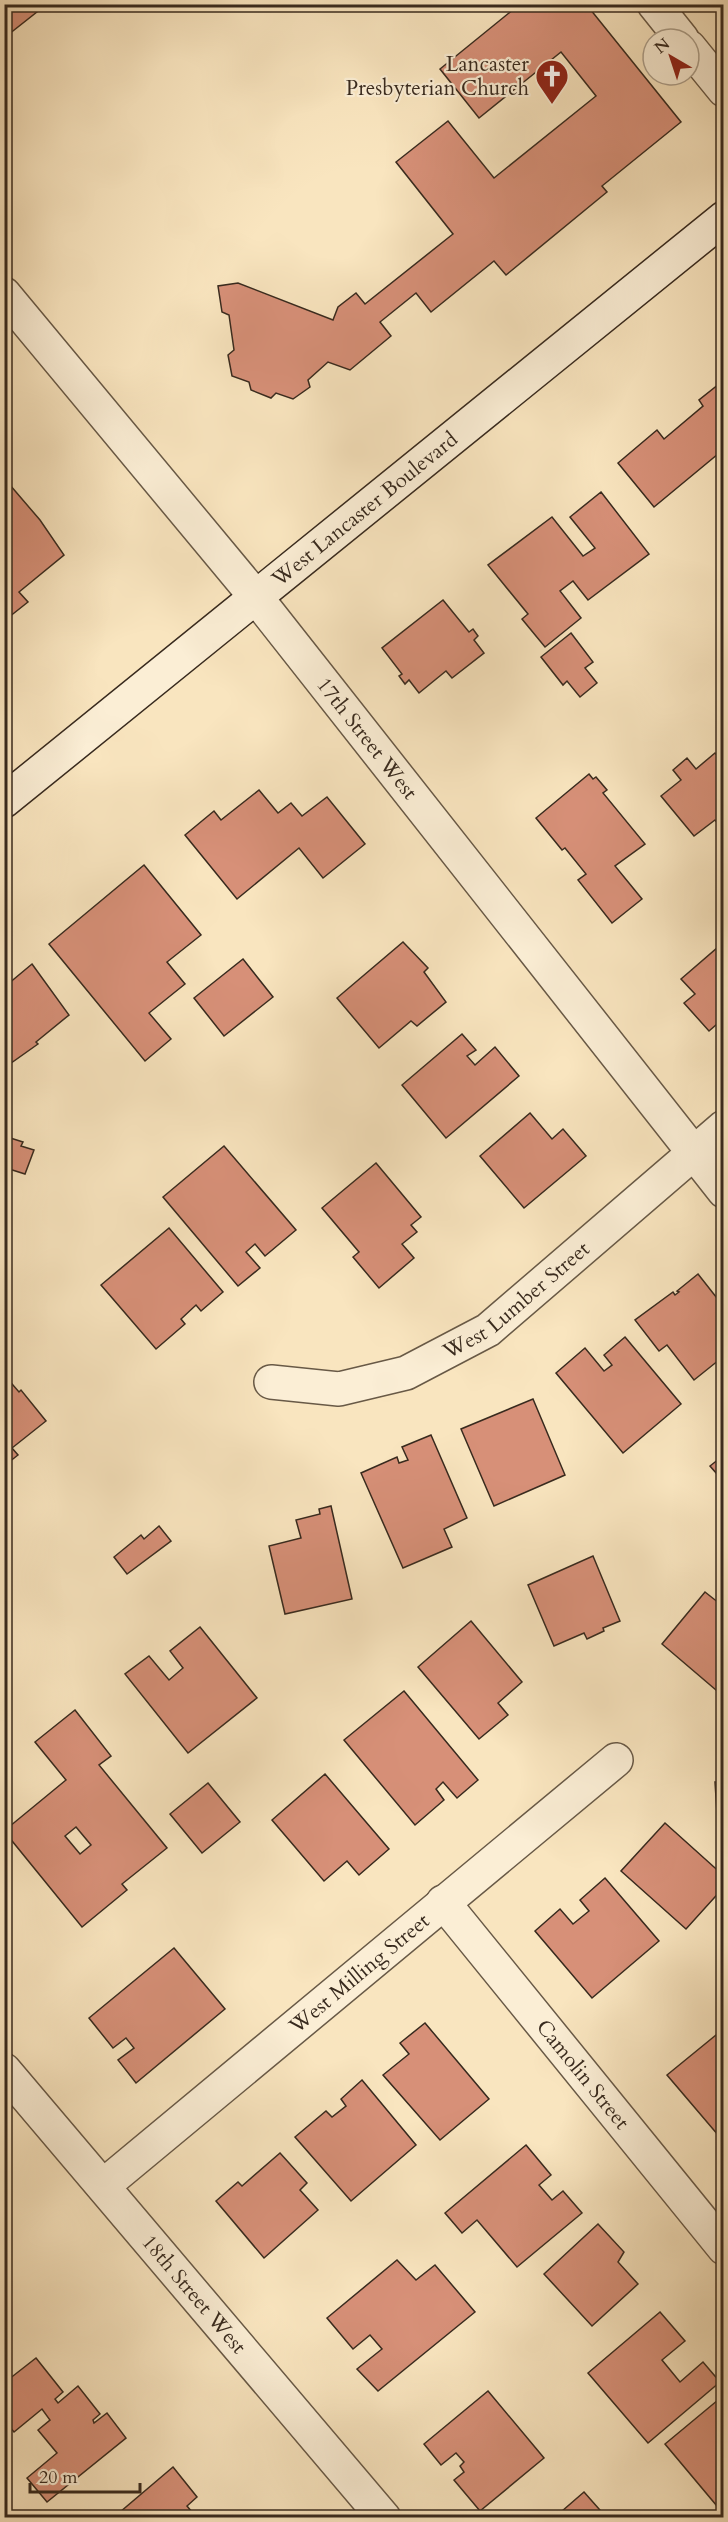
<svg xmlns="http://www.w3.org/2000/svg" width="728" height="2522" viewBox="0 0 728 2522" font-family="Cardo,serif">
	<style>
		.building { fill: #d79078; stroke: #382a1e; stroke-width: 1.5; fill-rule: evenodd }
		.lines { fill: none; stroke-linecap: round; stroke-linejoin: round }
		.street-casing { stroke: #685946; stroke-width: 36 }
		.secondary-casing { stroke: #382a1e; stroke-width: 36 }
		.street { stroke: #fbeed5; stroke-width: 33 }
		.secondary { stroke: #fbeed5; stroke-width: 33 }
		.labels { text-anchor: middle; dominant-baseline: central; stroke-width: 4.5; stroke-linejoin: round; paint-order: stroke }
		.poi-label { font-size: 21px; fill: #382a1e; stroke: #fbeed5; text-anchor: end }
		.street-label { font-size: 21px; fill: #382a1e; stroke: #fbeed5 }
	</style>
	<rect width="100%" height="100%" fill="#f9e5bf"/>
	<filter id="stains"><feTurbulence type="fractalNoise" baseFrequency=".00333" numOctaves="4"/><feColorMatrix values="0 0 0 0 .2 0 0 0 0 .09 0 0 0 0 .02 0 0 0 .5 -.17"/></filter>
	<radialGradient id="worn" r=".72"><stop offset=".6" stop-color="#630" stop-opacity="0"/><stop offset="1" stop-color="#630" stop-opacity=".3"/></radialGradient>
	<g class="building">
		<path d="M4 4H47L4 38Z"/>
		<path d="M520 4H586L681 122 602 186 607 192 506 275 494 261 431 312 416 293 380 322 391 336 350 370 328 362 308 380 310 387 293 399 276 393 271 398 251 390 249 382 232 376 228 355 234 350 229 315 222 312 218 286 238 283 333 320 338 307 356 293 365 304 453 234 396 162 448 121 494 178 596 96 561 52 479 118 440 69Z"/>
		<path d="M724 380V461L718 454 654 507 618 463 657 430 664 439 703 406 699 400Z"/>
		<path d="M4 478 40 520 64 555 19 592 28 602 4 621Z"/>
		<path d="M601 492 649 554 588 600 573 581 560 591 581 618 545 647 522 619 528 614 488 565 552 517 583 556 595 548 570 517Z"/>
		<path d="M443 600 469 632 473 629 478 636 474 640 484 653 452 678 446 671 419 693 409 680 405 684 399 676 402 674 382 648Z"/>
		<path d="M571 633 593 662 585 668 597 683 580 697 567 681 563 685 541 657Z"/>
		<path d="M715 753 724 763V822L719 825 715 820 694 836 661 796 681 780 673 770 687 758 696 769Z"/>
		<path d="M589 774 593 779 596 777 607 790 603 793 645 844 615 866 642 899 612 923 578 880 586 874 565 848 562 850 536 818Z"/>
		<path d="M259 790 278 813 291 803 302 816 327 797 365 844 323 878 299 848 237 899 185 835 214 811 221 820Z"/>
		<path d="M144 865 201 935 167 962 185 984 149 1013 171 1039 145 1061 49 944Z"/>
		<path d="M403 942 428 968 424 972 446 1002 417 1026 411 1021 379 1048 337 998Z"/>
		<path d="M724 942V1018L709 1031 684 1003 695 994 681 979Z"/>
		<path d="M243 959 273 997 224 1036 194 998Z"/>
		<path d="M32 964 69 1015 36 1042 38 1044 4 1068V980L8 984Z"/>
		<path d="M462 1034 476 1050 467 1056 475 1065 495 1047 519 1076 446 1138 402 1085Z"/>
		<path d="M530 1113 552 1139 563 1129 586 1156 524 1208 480 1156Z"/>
		<path d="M4 1136 23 1142 21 1146 34 1150 25 1174 6 1168 8 1162 4 1161Z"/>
		<path d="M224 1146 296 1230 265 1256 255 1244 246 1252 260 1268 238 1286 163 1197Z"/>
		<path d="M376 1163 421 1217 411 1225 417 1232 402 1244 414 1258 379 1288 353 1257 359 1252 322 1208Z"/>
		<path d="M169 1228 223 1292 201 1311 196 1305 181 1319 185 1324 156 1349 101 1285Z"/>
		<path d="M698 1274 724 1307V1356L694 1380 667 1345 659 1351 635 1320 673 1292 675 1295 679 1292 677 1291Z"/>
		<path d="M625 1337 681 1404 623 1453 556 1373 585 1348 604 1371 612 1365 604 1355Z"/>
		<path d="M6 1377 19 1392 21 1390 46 1421 12 1448 18 1455 4 1466V1378Z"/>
		<path d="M533 1399 565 1475 494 1506 461 1429Z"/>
		<path d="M431 1435 467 1518 444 1529 452 1547 403 1568 361 1473 397 1457 399 1463 408 1460 402 1447Z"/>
		<path d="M724 1455V1482L710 1466Z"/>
		<path d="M331 1506 352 1599 285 1614 269 1546 301 1538 296 1520 320 1514 319 1509Z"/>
		<path d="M159 1526 171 1541 127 1574 114 1557 141 1535 144 1539Z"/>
		<path d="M593 1556 620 1621 603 1628 604 1631 587 1639 584 1633 554 1646 528 1585Z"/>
		<path d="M705 1592 724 1607V1681L716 1690 662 1644Z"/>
		<path d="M471 1621 522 1682 498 1703 508 1715 479 1739 418 1667Z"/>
		<path d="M200 1627 257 1698 188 1753 125 1674 149 1656 169 1680 183 1668 170 1651Z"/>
		<path d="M404 1691 478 1780 457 1798 443 1782 436 1789 444 1800 415 1825 344 1740Z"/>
		<path d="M75 1710 111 1756 99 1765 167 1848 122 1884 127 1890 82 1927 4 1831 66 1780 35 1742ZM76 1827 91 1845 80 1854 65 1836Z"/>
		<path d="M720 1724H724L722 1764Z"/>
		<path d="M325 1774 389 1849 359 1875 347 1861 324 1881 272 1820Z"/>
		<path d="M715 1782H724V1813H717Z"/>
		<path d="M208 1783 240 1822 202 1853 170 1814Z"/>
		<path d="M665 1823 724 1876V1887L686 1929 621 1871Z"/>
		<path d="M605 1878 659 1941 592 1998 535 1931 560 1909 573 1924 589 1911 580 1900Z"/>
		<path d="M174 1948 225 2009 136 2083 118 2060 134 2048 126 2038 113 2048 89 2018Z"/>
		<path d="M425 2023 489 2099 440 2140 383 2075 409 2054 400 2043Z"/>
		<path d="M716 2035 724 2045V2142L667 2075Z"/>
		<path d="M362 2080 416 2145 351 2201 295 2137 326 2111 332 2117 346 2106 341 2099Z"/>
		<path d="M526 2145 551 2175 539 2185 552 2200 563 2191 582 2213 517 2267 477 2220 462 2233 445 2213Z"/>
		<path d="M280 2153 307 2183 300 2190 318 2210 264 2258 216 2201 238 2182 242 2186Z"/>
		<path d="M598 2224 624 2252 618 2262 638 2284 592 2326 544 2274Z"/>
		<path d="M397 2260 416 2280 435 2265 475 2312 378 2391 357 2369 382 2349 370 2335 353 2349 327 2318Z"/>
		<path d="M660 2312 685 2341 662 2360 680 2382 703 2362 720 2382 648 2443 588 2373Z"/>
		<path d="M36 2358 63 2392 55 2399 58 2403 78 2386 100 2414 93 2420 94 2423 107 2413 126 2438 47 2502 27 2478 57 2453 38 2430 50 2420 42 2409 14 2432 4 2420V2383Z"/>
		<path d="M488 2391 544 2458 480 2511 454 2480 464 2472 460 2466 464 2462 456 2453 441 2465 424 2444Z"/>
		<path d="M724 2395V2511L722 2512 665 2444Z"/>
		<path d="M173 2467 197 2497 187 2506 197 2518H113Z"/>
		<path d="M584 2492 607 2518H554Z"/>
	</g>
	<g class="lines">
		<defs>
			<g id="street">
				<path d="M654 4 682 39"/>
				<path d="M689 47 724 90"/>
				<path id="s1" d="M4 294 255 596 724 1191"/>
				<path id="s2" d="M271 1382 339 1389 406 1373 488 1330 724 1127"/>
				<path id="s3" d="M443 1902 724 2248"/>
				<path id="s4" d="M4 2070 384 2518"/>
				<path id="s5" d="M103 2186 616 1760"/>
			</g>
			<g id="secondary">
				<path id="s6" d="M4 801 724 218"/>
			</g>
		</defs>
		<use href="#street" class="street-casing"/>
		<use href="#secondary" class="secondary-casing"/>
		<use href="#street" class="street"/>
		<use href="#secondary" class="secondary"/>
	</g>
	<defs>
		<symbol id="church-pin" viewBox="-11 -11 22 30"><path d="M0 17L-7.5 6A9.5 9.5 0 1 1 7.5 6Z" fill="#8f2418" stroke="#fbeed5"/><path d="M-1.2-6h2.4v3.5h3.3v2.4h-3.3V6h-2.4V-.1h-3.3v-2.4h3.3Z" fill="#fff"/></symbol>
	</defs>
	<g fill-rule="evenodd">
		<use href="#church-pin" x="533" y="57" width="38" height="52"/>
	</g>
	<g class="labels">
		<g class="poi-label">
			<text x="529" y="64">Lancaster<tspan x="529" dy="24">Presbyterian Church</tspan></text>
		</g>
		<g class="street-label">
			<text stroke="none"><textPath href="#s6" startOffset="464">West Lancaster Boulevard</textPath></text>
			<text stroke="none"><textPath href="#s1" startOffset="574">17th Street West</textPath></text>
			<text stroke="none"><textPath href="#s2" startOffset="270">West Lumber Street</textPath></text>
			<text stroke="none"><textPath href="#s5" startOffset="333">West Milling Street</textPath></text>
			<text stroke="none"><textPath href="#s3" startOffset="222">Camolin Street</textPath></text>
			<text stroke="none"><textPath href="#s4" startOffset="294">18th Street West</textPath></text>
		</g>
	</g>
	<rect width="728" height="2522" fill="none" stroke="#f9e5bf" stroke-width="24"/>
	<rect x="6" y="6" width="716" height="2510" fill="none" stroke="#382a1e" stroke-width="3"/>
	<rect x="12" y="12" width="704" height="2498" fill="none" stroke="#382a1e" stroke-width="1.5"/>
	<g transform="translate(671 57) rotate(321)"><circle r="28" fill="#fbeed5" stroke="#ada08c" stroke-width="1.5"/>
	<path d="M0-4.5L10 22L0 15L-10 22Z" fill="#8f2418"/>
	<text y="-9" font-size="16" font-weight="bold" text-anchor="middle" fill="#382a1e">N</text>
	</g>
	<path d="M30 2483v9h110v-9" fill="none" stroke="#382a1e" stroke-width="3"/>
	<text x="39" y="2483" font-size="18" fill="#382a1e" stroke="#fbeed5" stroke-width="4.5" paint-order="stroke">20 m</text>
	<rect width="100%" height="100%" filter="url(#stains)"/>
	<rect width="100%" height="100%" fill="url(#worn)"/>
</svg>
